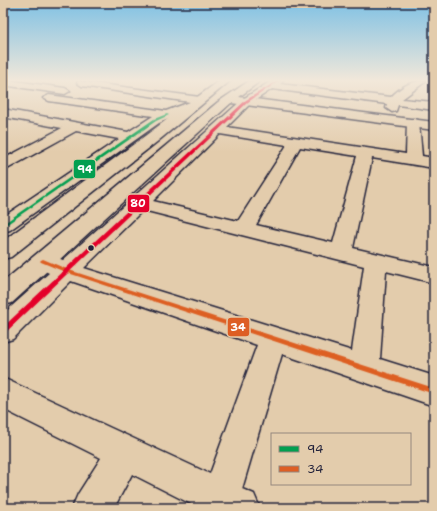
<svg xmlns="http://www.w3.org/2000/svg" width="437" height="511" viewBox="0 0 437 511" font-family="'Shantell Sans',sans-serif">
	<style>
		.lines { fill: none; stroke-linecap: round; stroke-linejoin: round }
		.minor-casing { stroke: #22223b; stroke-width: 3 }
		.major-casing { stroke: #22223b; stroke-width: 3 }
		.minor { fill: #e3ccac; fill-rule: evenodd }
		.major { fill: #e3ccac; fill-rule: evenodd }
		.bus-1-casing { stroke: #e3ccac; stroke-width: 3 }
		.bus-2-casing { stroke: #e3ccac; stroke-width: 3 }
		.bus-3-casing { stroke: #e3ccac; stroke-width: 3 }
		.bus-1 { fill: #029f50; fill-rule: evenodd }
		.bus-2 { fill: #dd5e24; fill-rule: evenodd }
		.bus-3 { fill: #e4002b; fill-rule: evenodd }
		.bus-dot { fill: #22223b; stroke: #e3ccac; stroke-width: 1.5 }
		.line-badge { stroke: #e3ccac; stroke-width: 1.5 }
		.badge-label { font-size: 11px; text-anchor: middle; font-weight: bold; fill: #fff }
	</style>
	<rect width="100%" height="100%" fill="#e3ccac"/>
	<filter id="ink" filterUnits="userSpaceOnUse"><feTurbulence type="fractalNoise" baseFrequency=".025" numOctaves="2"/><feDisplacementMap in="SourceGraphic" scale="8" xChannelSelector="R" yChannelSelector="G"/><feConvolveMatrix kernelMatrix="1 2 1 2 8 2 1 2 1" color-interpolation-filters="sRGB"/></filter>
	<g filter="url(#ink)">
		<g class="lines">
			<defs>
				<g id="minor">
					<path d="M3 81H15L65 88 70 91 65 94 3 85Z"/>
					<path d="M78 81 200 97 206 100 199 106 159 123 10 230 3 232V217L119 139 76 131 9 168 3 170V159L62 128 3 117V109L128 132 153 116 49 101 43 98 49 95 166 111 190 102 82 86 77 83Z"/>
					<path d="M271 81H283L280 84 391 97C400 87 412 80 426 81L402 99 434 102V110L398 105 396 111 392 112 386 108 387 104 272 89 251 103 227 127 406 154 407 123 413 119 418 120 419 123 422 156 434 158V168L372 158 353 248 434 267V283L386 271 380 359 434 376V406L282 354 242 489 254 494 260 508H199L132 474 114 508H72L78 494 101 458 3 409V378L210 474 257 345 71 281 13 339 3 342V314L49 273 35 266 32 261 35 256 43 253 63 260 243 99ZM220 134 287 145 238 221 153 201ZM300 147 357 156 333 243 256 225ZM143 210 364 266 352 351 84 268Z"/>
				</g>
				<g id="major">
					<path d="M219 81H230L158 141 11 257 3 259V241Z"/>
					<path d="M249 81H260L239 97 434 122V130L231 103 12 303 3 305V282L218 102Z"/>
				</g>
			</defs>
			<use href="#minor" class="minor-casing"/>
			<use href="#major" class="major-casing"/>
			<use href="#minor" class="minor"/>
			<use href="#major" class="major"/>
			<defs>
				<path id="bus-1" d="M167 114 169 115 156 121 3 227V224L154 119Z"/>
				<path id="bus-2" d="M43 259 69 270 434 388V394L65 272 41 262 40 261 41 260Z"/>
				<path id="bus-3" d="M277 81H279L248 102 5 333 3 334V327L246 100Z"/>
			</defs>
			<use href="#bus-1" class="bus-1-casing"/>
			<use href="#bus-2" class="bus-2-casing"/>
			<use href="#bus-3" class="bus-3-casing"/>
			<use href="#bus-1" class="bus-1"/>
			<use href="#bus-2" class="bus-2"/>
			<use href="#bus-3" class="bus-3"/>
		</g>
	</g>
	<linearGradient id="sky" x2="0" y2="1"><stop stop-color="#7fc1e4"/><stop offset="0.53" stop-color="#f2e8da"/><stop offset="1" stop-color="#f2e8da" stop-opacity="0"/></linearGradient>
	<rect width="437" height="152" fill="url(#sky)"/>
	<circle class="bus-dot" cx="91" cy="248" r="3.5"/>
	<g class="line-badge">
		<rect x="73" y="159" width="23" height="20" rx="4" fill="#029f50"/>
		<rect x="127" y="194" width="23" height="19" rx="4" fill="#e4002b"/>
		<rect x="227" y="317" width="23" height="20" rx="4" fill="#dd5e24"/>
	</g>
	<g class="badge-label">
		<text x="85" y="173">94</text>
		<text x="138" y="207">80</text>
		<text x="238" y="331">34</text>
	</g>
	<rect width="437" height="511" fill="none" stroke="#e3ccac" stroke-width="16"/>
	<rect x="8" y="8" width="421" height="495" fill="none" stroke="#22223b" stroke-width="1.5" filter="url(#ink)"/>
	<rect x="271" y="433" width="140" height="52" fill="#e3ccac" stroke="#96887f"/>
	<rect x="279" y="446" width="20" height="6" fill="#029f50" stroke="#96887f"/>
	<text x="307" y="453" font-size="12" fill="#22223b">94</text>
	<rect x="279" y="466" width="20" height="6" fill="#dd5e24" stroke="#96887f"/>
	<text x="307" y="473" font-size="12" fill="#22223b">34</text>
</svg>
